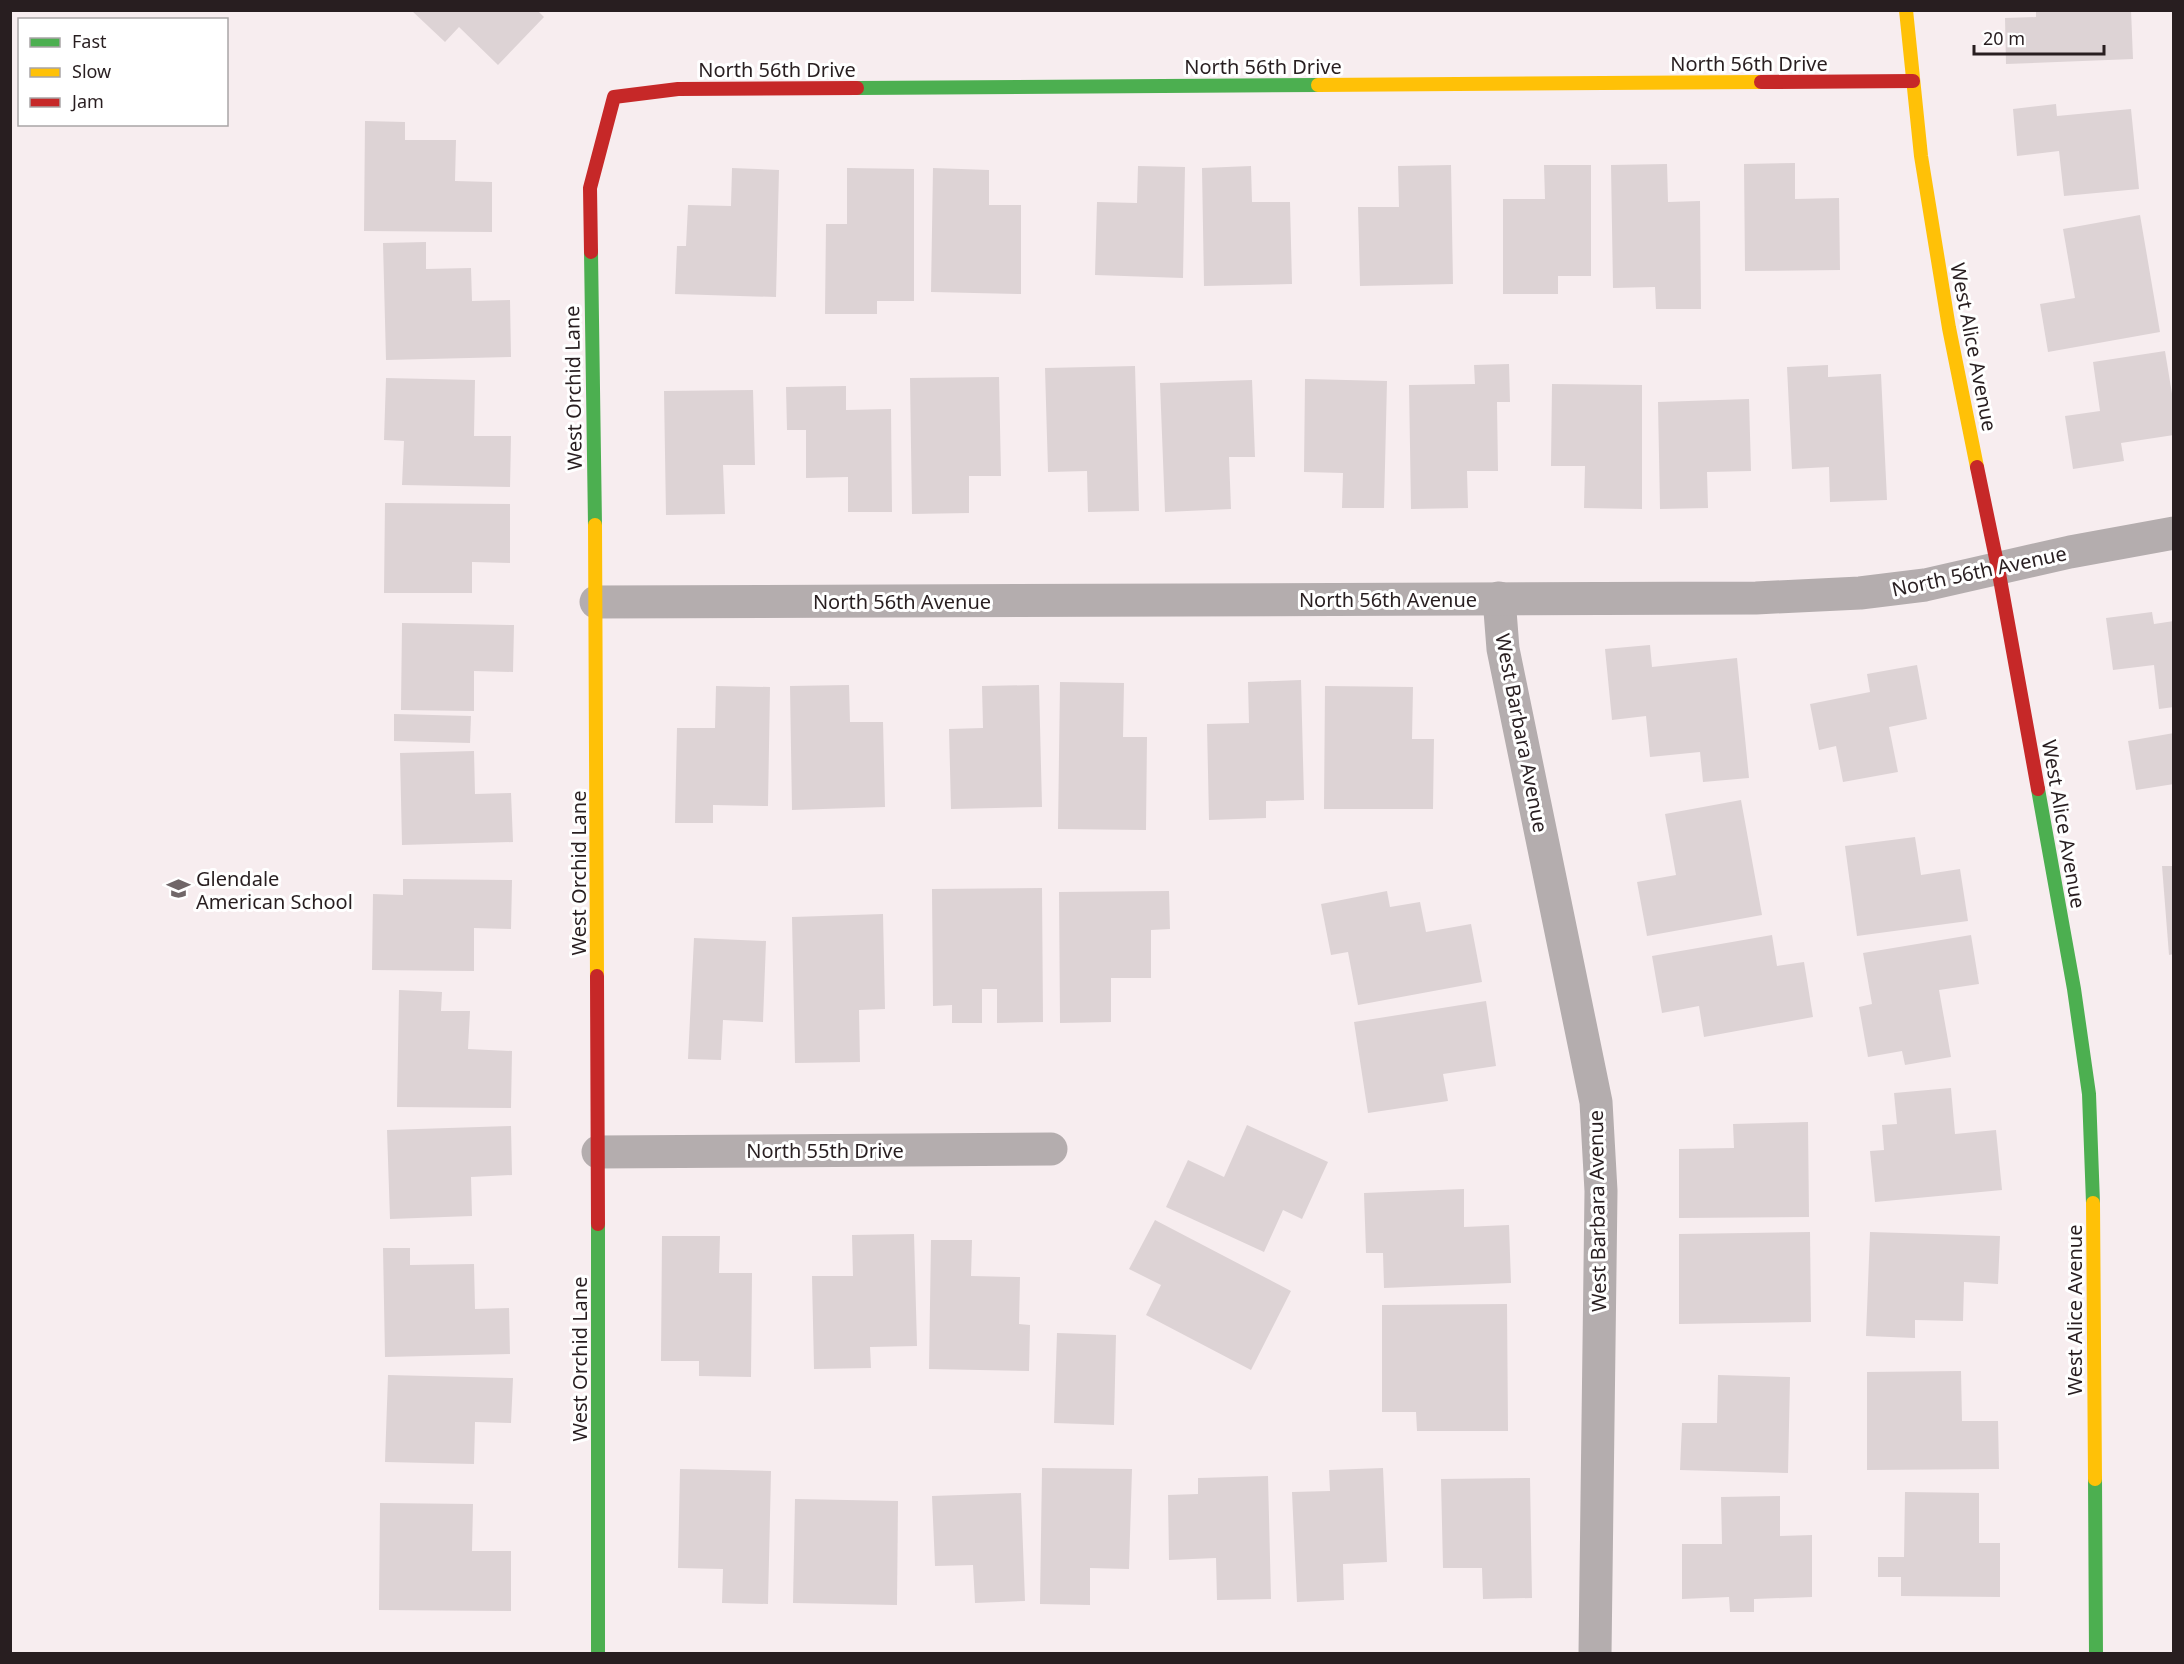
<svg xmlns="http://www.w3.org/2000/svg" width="2184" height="1664" viewBox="0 0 2184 1664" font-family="'Noto Sans',sans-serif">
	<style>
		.building { fill: #ddd3d5 }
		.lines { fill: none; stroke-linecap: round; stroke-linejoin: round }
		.street { stroke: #b4adae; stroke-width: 33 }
		.fast { stroke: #4caf50; stroke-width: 14 }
		.slow { stroke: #ffc107; stroke-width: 14 }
		.jam { stroke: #c62828; stroke-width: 14 }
		.labels { text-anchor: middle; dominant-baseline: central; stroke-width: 6; stroke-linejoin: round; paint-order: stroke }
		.street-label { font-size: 20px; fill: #281e20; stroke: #fff }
		.poi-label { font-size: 20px; fill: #281e20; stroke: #fff; text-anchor: start }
	</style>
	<rect width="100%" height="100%" fill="#f7edef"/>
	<g class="building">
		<path d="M411 10H537L544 17 498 65 459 27 445 42Z"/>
		<path d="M2036 10H2131L2133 59 2006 64 2005 18 2036 17Z"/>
		<path d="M2056 104 2057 116 2131 109 2139 189 2064 196 2059 151 2017 156 2013 109Z"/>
		<path d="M365 121 405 122V140H456L455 181 492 182V232L364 231Z"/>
		<path d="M1795 163V199L1839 198 1840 270 1745 271 1744 164Z"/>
		<path d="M1667 164 1668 202 1700 201 1701 309H1656L1655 287 1613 288 1611 165Z"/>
		<path d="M1451 165 1453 284 1360 286 1358 207H1399L1398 166Z"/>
		<path d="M1544 165H1591V276H1558V294H1503V199H1545Z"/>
		<path d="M1138 166 1185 167 1183 278 1095 275 1097 202 1137 203Z"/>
		<path d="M1251 166 1252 202H1290L1292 284 1204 286 1202 168Z"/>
		<path d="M732 168 779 170 776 297 675 294 677 246H686L688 205 731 206Z"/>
		<path d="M847 168 914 169V301H877V314H825L826 224H847Z"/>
		<path d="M933 168 989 170V205H1021V294L931 292Z"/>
		<path d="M2140 215 2160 332 2048 352 2040 304 2075 298 2063 229Z"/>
		<path d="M426 242V269L471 268 472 301 510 300 511 357 386 360 383 243Z"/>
		<path d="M2165 351 2174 406V435L2121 443 2124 461 2073 469 2065 416 2100 411 2093 362Z"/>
		<path d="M1509 364 1510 402H1497L1498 471H1467L1468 508 1411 509 1409 385 1475 384 1474 365Z"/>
		<path d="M1828 365V377L1881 374 1887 500 1830 502 1829 467 1792 469 1787 367Z"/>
		<path d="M1135 366 1139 511 1088 512 1087 471 1048 472 1045 368Z"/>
		<path d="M999 377 1001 476H969V513L912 514 910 378Z"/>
		<path d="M386 378 475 380 474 436H511L510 487 402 485 404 441 384 440Z"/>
		<path d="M1305 379 1387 381 1384 508H1342L1343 473 1304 472Z"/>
		<path d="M1252 380 1255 457H1229L1231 509 1165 512 1160 383Z"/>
		<path d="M1552 384 1642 385V509L1584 508 1585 466H1551Z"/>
		<path d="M846 386V410L891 409 892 512H848V477L806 478V430H787L786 387Z"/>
		<path d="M753 390 755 465H723L725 514 666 515 664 391Z"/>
		<path d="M1749 399 1751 471 1707 472 1708 508 1660 509 1658 402Z"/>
		<path d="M385 503 510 504V563L472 562V593H384Z"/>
		<path d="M2152 612 2154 624 2174 621V707L2159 709 2154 665 2113 670 2106 618Z"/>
		<path d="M402 623 514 625 513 672 474 671V711L401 710Z"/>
		<path d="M1650 645 1652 667 1737 658 1749 778 1703 782 1700 752 1650 757 1646 716 1612 720 1605 649Z"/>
		<path d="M1917 665 1927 719 1889 727 1898 772 1843 782 1836 746 1819 750 1810 704 1870 692 1867 674Z"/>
		<path d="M1301 680 1304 800 1266 801V818L1209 820 1207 724 1249 723 1248 682Z"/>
		<path d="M1060 682 1124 683 1123 737H1147L1146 830 1058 829Z"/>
		<path d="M849 685 850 722H883L885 807 792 810 790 686Z"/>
		<path d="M1039 685 1042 807 951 809 949 729 983 728 982 686Z"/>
		<path d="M716 686 770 687 768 806 713 805V823H675L677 728H715Z"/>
		<path d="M1325 686 1413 687 1412 739H1434L1433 809H1324Z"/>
		<path d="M394 714 471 716 470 743 394 741Z"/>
		<path d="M2174 733V784L2136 790 2128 741Z"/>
		<path d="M474 751 475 794 511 793 513 842 402 845 400 753Z"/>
		<path d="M1741 800 1762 915 1647 936 1637 882 1676 875 1665 814Z"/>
		<path d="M1915 837 1921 875 1960 869 1968 921 1857 936 1845 846Z"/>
		<path d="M2162 866H2174V954L2169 955Z"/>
		<path d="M403 879 512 880 511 929 474 928V971L372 970 373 894 403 895Z"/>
		<path d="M1042 888 1043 1022 997 1023V989H982V1023H952V1005L933 1006 932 889Z"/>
		<path d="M1169 891 1170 929 1151 930V978H1111V1022L1060 1023 1059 892Z"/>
		<path d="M1387 891 1390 907 1420 902 1426 932 1471 924 1482 982 1358 1005 1348 952 1331 955 1321 904Z"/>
		<path d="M883 914 885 1009 859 1010 860 1062 795 1063 792 917Z"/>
		<path d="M1772 935 1777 966 1804 962 1813 1017 1704 1037 1699 1006 1662 1013 1652 956Z"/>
		<path d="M1971 935 1979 984 1939 990 1951 1057 1905 1065 1902 1051 1868 1057 1859 1007 1872 1004 1863 953Z"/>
		<path d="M694 938 766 941 763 1022 723 1020 721 1060 688 1059Z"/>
		<path d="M399 990 442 992 441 1011H470L468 1049 512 1051 511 1108 397 1107Z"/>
		<path d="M1486 1001 1496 1066 1443 1074 1448 1101 1368 1113 1354 1022Z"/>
		<path d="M1951 1088 1955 1134 1996 1130 2002 1190 1875 1202 1870 1151 1884 1150 1882 1125 1897 1124 1894 1093Z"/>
		<path d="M1808 1122 1809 1217 1679 1218V1149L1734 1148 1733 1124Z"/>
		<path d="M1247 1125 1328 1162 1302 1219 1283 1210 1264 1252 1166 1207 1188 1160 1224 1177Z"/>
		<path d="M511 1126 512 1175 471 1177 472 1216 390 1219 387 1130Z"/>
		<path d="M1464 1189V1227L1509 1225 1511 1283 1384 1288 1383 1253H1366L1364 1193Z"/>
		<path d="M1155 1220 1291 1291 1251 1370 1146 1315 1161 1285 1129 1269Z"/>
		<path d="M1810 1232 1811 1322 1679 1324V1234Z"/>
		<path d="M1870 1232 2000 1236 1998 1284 1964 1282 1963 1321 1915 1320V1338L1866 1336Z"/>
		<path d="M914 1234 917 1346 870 1347 871 1368 814 1369 812 1276H853L852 1235Z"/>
		<path d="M662 1236H720L719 1273H752L751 1377 699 1376V1361H661Z"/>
		<path d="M931 1240H972L971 1276 1020 1277 1019 1324 1030 1325 1029 1371 929 1369Z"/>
		<path d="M383 1248H410V1265L474 1264 475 1309 509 1308 510 1354 385 1357Z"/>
		<path d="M1507 1304 1508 1431H1417L1416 1412H1382V1305Z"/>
		<path d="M1057 1333 1116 1335 1114 1425 1054 1423Z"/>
		<path d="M1961 1371 1962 1421H1998L1999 1469 1867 1470V1372Z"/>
		<path d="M388 1375 513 1378 511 1423 475 1422 474 1464 385 1462Z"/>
		<path d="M1718 1375 1790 1377 1788 1473 1680 1470 1682 1423H1717Z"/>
		<path d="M1042 1468 1132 1469 1129 1569 1090 1568V1605L1040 1604Z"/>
		<path d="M1383 1468 1387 1562 1343 1564 1344 1600 1297 1602 1292 1492 1330 1491 1329 1470Z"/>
		<path d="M680 1469 771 1471 768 1604 722 1603 723 1569 678 1568Z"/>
		<path d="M1268 1476 1271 1599 1217 1600 1216 1558 1169 1560 1168 1495 1198 1494V1478Z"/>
		<path d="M1530 1478 1532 1598 1483 1599 1482 1568H1443L1441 1479Z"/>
		<path d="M1905 1492 1979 1493V1543H2000V1597L1901 1596V1577H1878V1557H1904Z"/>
		<path d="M1021 1493 1025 1601 975 1603 973 1565 935 1566 932 1496Z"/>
		<path d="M1780 1496V1536L1812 1535V1597L1754 1599V1612H1730L1729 1597 1682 1599V1544H1722L1721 1497Z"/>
		<path d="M795 1499 898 1501 897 1605 793 1603Z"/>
		<path d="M380 1503 473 1504 472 1551H511V1611L379 1610Z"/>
	</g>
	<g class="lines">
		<g class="street">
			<path d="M1499 598 1503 649 1596 1102 1601 1191 1595 1654"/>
			<path d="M596 602 1756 598 1860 593 1925 585 2070 552 2174 533"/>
			<path d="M598 1152 1051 1149"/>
		</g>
		<g class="fast">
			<path d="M857 88 1318 85"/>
			<path d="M591 252 595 525"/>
			<path d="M2038 789 2074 989 2089 1094 2093 1203"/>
			<path d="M598 1224V1654"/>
			<path d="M2095 1479 2096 1654"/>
		</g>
		<g class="slow">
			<path d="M1906 10 1921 156 1949 328 1977 467"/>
			<path d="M1318 85 1761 82"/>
			<path d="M595 525 597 976"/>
			<path d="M2093 1203 2095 1479"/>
		</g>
		<g class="jam">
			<path d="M1761 82 1913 81"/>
			<path d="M591 252 590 188 614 97 678 89 857 88"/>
			<path d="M1977 467 1998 568 2038 789"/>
			<path d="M597 976 598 1224"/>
		</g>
	</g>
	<defs>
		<symbol id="school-bare" viewBox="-9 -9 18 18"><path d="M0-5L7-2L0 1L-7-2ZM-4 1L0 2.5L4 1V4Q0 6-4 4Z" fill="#706668" stroke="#fff" stroke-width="2.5" paint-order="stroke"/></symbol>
	</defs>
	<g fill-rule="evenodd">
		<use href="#school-bare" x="162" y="872" width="33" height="33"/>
	</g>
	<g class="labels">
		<g class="street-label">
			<text x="1749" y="63">North 56th Drive</text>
			<text x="1263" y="66">North 56th Drive</text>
			<text x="777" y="69">North 56th Drive</text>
			<text transform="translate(1974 347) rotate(79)">West Alice Avenue</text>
			<text transform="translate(573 388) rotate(-91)">West Orchid Lane</text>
			<text transform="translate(1979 571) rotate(-12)">North 56th Avenue</text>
			<text x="1388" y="599">North 56th Avenue</text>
			<text x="902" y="601">North 56th Avenue</text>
			<text transform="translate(1522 733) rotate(79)">West Barbara Avenue</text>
			<text transform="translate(2064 824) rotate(80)">West Alice Avenue</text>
			<text transform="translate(578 873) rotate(-90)">West Orchid Lane</text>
			<text x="825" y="1150">North 55th Drive</text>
			<text transform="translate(1597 1211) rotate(-91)">West Barbara Avenue</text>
			<text transform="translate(2074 1310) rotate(-90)">West Alice Avenue</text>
			<text transform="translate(579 1359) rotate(-90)">West Orchid Lane</text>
		</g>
		<g class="poi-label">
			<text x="196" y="878">Glendale<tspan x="196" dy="23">American School</tspan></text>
		</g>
	</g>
	<rect width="2184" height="1664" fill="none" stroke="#281e20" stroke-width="24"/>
	<rect x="18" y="18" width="210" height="108" fill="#ffffff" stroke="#a9a5a6" stroke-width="1.5"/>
	<rect x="30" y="38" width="30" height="9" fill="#4caf50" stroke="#a9a5a6" stroke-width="1.5"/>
	<text x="72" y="48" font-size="18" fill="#281e20">Fast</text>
	<rect x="30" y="68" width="30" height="9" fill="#ffc107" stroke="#a9a5a6" stroke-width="1.5"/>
	<text x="72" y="78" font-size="18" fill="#281e20">Slow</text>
	<rect x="30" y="98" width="30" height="9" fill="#c62828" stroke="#a9a5a6" stroke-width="1.5"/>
	<text x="72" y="108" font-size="18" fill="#281e20">Jam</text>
	<path d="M1974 45v9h130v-9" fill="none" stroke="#281e20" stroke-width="3"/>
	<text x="1983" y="45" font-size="18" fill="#281e20" stroke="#ffffff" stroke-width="4.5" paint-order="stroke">20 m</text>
</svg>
